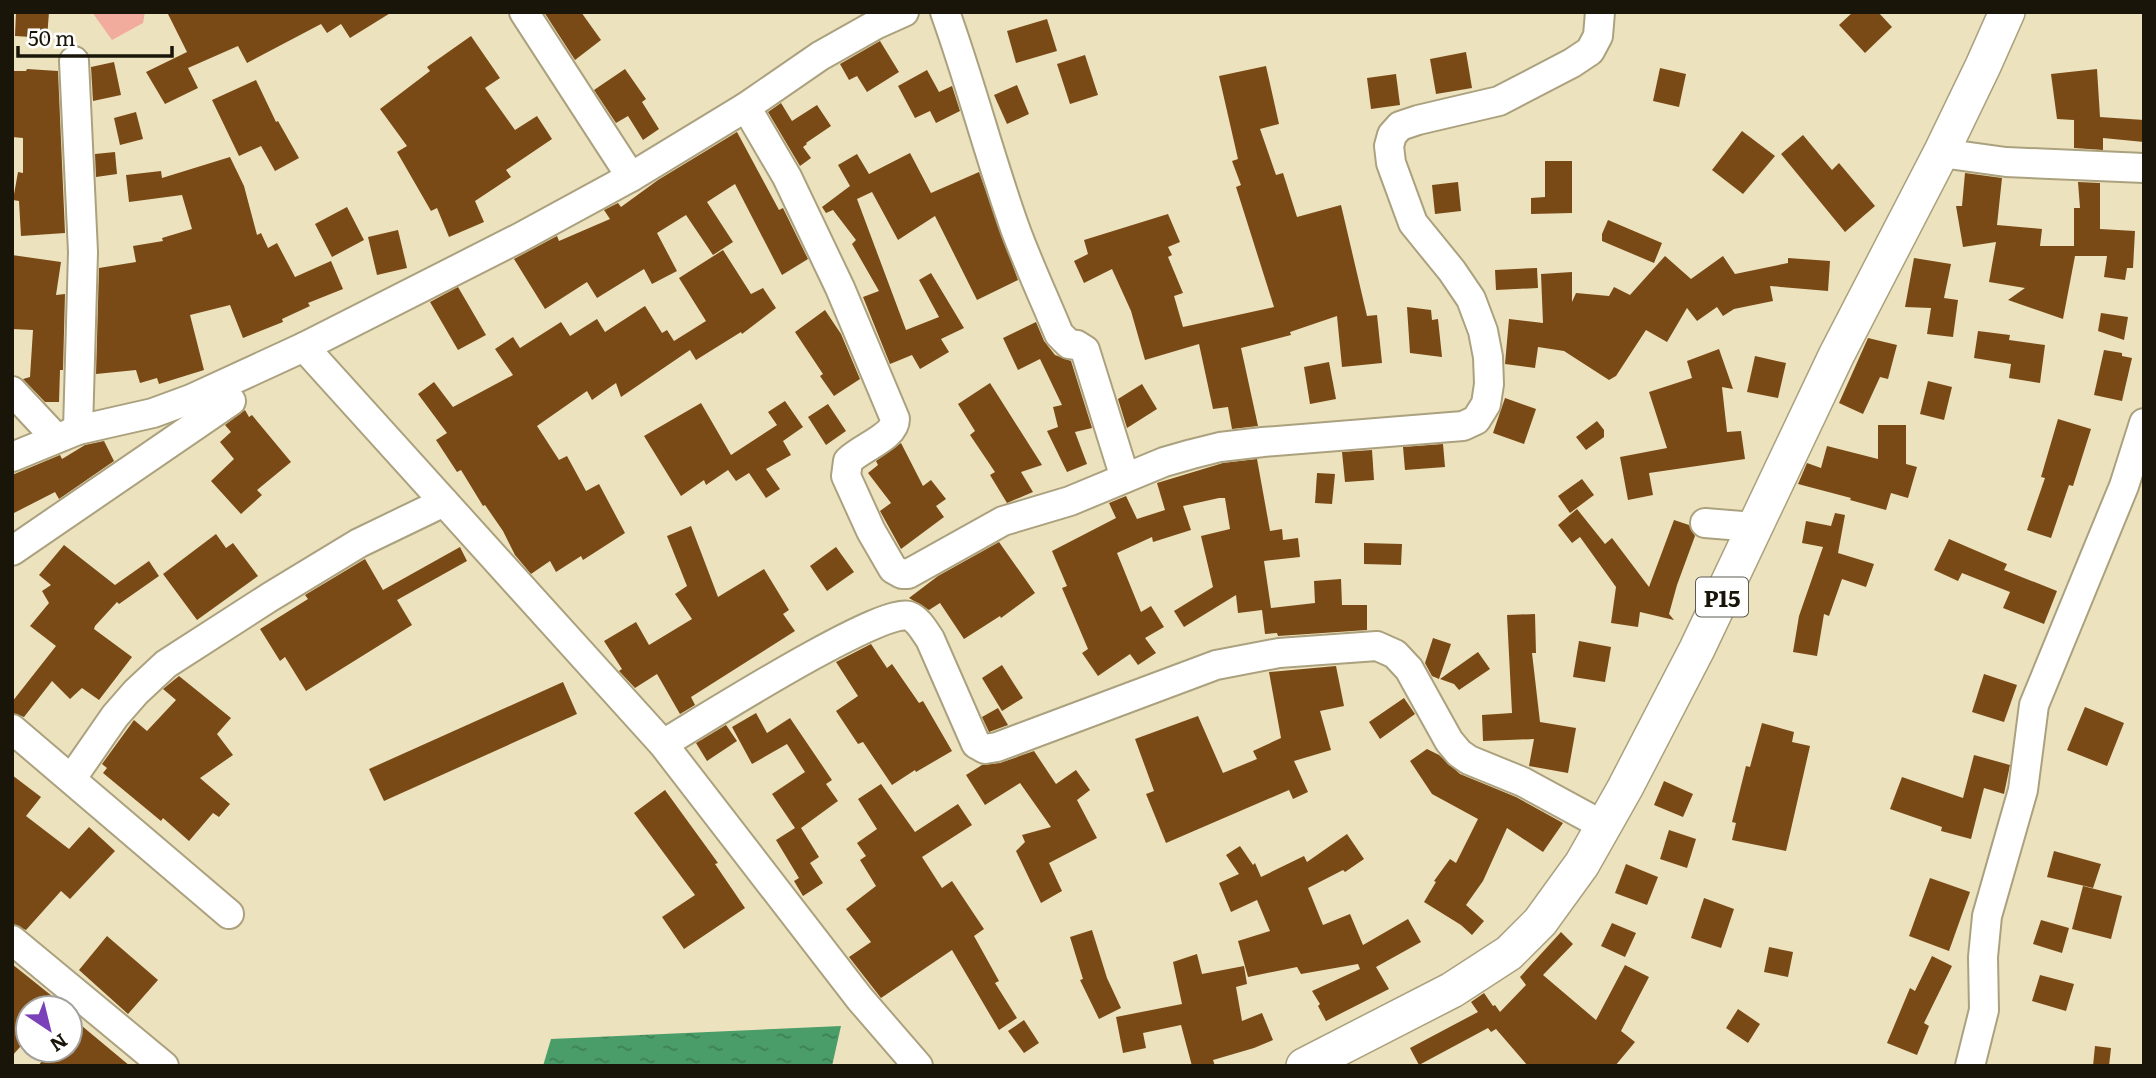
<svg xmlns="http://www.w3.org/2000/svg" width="2156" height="1078" viewBox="0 0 2156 1078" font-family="Literata,serif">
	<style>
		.grass { fill: #f1ac9d }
		.water { fill: url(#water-ripples) }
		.building { fill: #794a16 }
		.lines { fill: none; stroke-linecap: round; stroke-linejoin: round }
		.minor-casing { stroke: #aba17e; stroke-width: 32 }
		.major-casing { stroke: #aba17e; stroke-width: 38 }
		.minor { stroke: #fff; stroke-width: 28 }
		.major { stroke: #fff; stroke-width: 35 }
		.labels { text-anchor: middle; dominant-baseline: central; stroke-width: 7; stroke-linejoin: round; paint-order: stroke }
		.shield { fill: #fff; stroke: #5e5b52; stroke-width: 2 }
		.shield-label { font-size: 23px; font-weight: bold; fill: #191508 }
	</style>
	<defs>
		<pattern id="water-ripples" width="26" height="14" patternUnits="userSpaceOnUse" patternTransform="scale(1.75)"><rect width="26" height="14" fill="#4a9d68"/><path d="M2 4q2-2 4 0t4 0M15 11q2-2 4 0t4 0" fill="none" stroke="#3d7f54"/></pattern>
	</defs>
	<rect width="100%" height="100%" fill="#ede2be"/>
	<path class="grass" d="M92 12H145L143 23 112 40Z"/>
	<path class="water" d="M841 1026 832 1066H543L551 1039Z"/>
	<g class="building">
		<path d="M16 12H49L47 38 15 36Z"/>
		<path d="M167 12H392L350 38 341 24 327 33 321 24 247 63 238 46 188 68 198 88 165 104 146 72 187 52Z"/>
		<path d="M544 12H581L601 40 575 60Z"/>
		<path d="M1853 12H1878L1892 27 1865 53 1839 25Z"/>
		<path d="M1047 19 1057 51 1016 63 1007 31Z"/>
		<path d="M471 36 500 78 485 88 515 130 537 116 552 139 506 170 511 177 475 201 484 222 449 237 437 208 431 211 397 152 407 146 380 109 430 71 427 67Z"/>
		<path d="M880 41 899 72 867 92 857 76 849 80 840 64Z"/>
		<path d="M1466 52 1472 88 1436 94 1430 59Z"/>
		<path d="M1085 55 1098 95 1070 104 1057 64Z"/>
		<path d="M114 62 121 95 93 101 91 67Z"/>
		<path d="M1266 66 1279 124 1260 129 1276 175 1283 173 1297 217 1341 205 1367 316 1377 315 1382 363 1342 367 1337 316 1290 332 1291 335 1241 348 1258 426 1232 429 1228 407 1213 409 1199 344 1145 360 1131 311 1112 269 1084 283 1074 261 1088 254 1084 240 1168 214 1180 242 1168 247 1172 255 1168 257 1183 293 1174 296 1183 327 1274 307 1236 187 1241 185 1232 161 1238 159 1219 76Z"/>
		<path d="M1660 68 1686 74 1679 107 1653 101Z"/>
		<path d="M27 69 58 71 65 233 21 236 19 201 13 200 18 172 23 173V138L12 137V71H26Z"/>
		<path d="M625 69 646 99 642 102 659 129 643 140 628 116 616 123 594 90Z"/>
		<path d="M2097 69 2100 117 2144 120V142L2103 138V150L2074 148V120L2057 119 2051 74Z"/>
		<path d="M927 70 939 92 952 86 960 111 936 123 930 111 915 118 898 86Z"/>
		<path d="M1396 74 1400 105 1371 109 1367 78Z"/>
		<path d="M256 80 276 122 278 121 299 158 275 171 261 146 239 156 212 100Z"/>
		<path d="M1017 85 1029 114 1007 124 994 95Z"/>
		<path d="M781 103 792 121 817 105 831 126 806 143 807 144 803 147 811 158 800 166 768 112Z"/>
		<path d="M136 112 143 139 120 145 114 118Z"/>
		<path d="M1742 131 1775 156 1743 194 1712 170Z"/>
		<path d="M737 132 779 210 783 208 808 259 782 275 735 184 707 202 733 242 713 255 686 215 657 233 677 271 652 284 644 269 597 298 587 282 545 309 514 259 557 236 559 241 610 219 604 210 618 203 621 207 658 180Z"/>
		<path d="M1803 135 1832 170 1839 163 1875 206 1845 232 1781 154Z"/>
		<path d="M115 152 117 174 96 177 95 154Z"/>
		<path d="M910 153 931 193 979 172 1018 280 977 300 935 216 898 240 872 192 857 199 906 330 939 317 919 280 931 273 964 328 941 339 949 352 920 369 912 355 890 364 863 297 879 291 852 244 856 240 833 210 826 213 822 207 850 186 838 165 857 154 869 174Z"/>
		<path d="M230 157 244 186 257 235 261 233 268 248 277 243 295 277 331 261 343 289 308 303 310 306 282 319 283 322 243 338 230 305 190 315 204 370 159 384 157 378 140 383 136 370 96 374 99 268 136 262 133 246 163 241 162 238 192 229 182 195 129 202 126 175 161 171 162 178Z"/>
		<path d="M1545 161H1572V213L1531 214V198L1545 197Z"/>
		<path d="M1965 173 2002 178 1997 225 2042 229 2040 246H2074V208H2080L2078 182 2100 183V229L2135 231 2133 268H2127L2125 280 2104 277 2107 256H2075L2063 319 2008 300 2025 288 1989 282 1996 242 1963 247 1956 206H1962Z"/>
		<path d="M1458 182 1461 211 1435 214 1432 185Z"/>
		<path d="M347 207 364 240 332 257 315 224Z"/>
		<path d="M1608 220 1662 243 1654 263 1602 241V234Z"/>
		<path d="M398 230 407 268 377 275 368 237Z"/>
		<path d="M723 250 751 294 763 288 776 308 742 334 741 332 696 360 690 350 621 397 616 383 592 400 587 391 537 426 559 460 567 456 586 491 599 484 625 533 583 560 581 556 556 572 550 561 531 574 515 555 503 531 485 505 483 506 461 470 457 472 436 440 447 433 418 394 434 382 453 407 513 375 495 349 513 337 520 348 561 322 570 336 597 319 605 332 645 306 662 333 667 330 674 341 706 321 679 278Z"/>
		<path d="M12 255 61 262 56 295 65 294 63 370H60L59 402H45L23 379 30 377 33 330 12 329Z"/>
		<path d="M1665 256 1691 279 1723 256 1735 274 1788 263V258L1830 261 1828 291 1770 286 1773 301 1734 309 1723 316 1717 307 1697 321 1687 308 1667 342 1646 330 1616 376 1609 380 1564 351 1538 347 1535 368 1505 364 1509 319 1543 323 1541 274 1572 272V302L1576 293 1609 296 1614 287 1630 295Z"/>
		<path d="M1914 258 1951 264 1944 298 1958 300 1953 337 1927 334 1931 308 1905 307Z"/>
		<path d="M1537 268 1538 288 1496 290 1495 270Z"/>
		<path d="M458 287 486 335 458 350 430 302Z"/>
		<path d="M1407 307 1431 310 1432 320 1438 319 1442 357 1410 353Z"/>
		<path d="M825 310 841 334 860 379 834 396 820 376 823 374 795 332Z"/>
		<path d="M2101 313 2128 317 2124 340 2098 331Z"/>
		<path d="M1036 322 1044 341 1055 355 1071 361 1092 428 1075 432 1087 464 1067 472 1047 431 1058 427 1053 407 1062 405 1040 359 1018 370 1003 338Z"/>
		<path d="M1978 331 2010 335 2009 340 2045 345 2040 383 2009 378 2011 364 1974 358Z"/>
		<path d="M1868 338 1897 345 1888 379 1880 377 1863 414 1839 403Z"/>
		<path d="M1719 349 1733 389 1722 387 1727 432 1741 431 1745 459 1649 473 1653 495 1628 500 1620 457 1667 448 1649 392 1692 378 1687 361Z"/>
		<path d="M2104 350 2122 353V356L2132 358 2122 401 2094 395Z"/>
		<path d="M1755 356 1786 363 1778 398 1747 392Z"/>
		<path d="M1329 362 1336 399 1310 404 1304 367Z"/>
		<path d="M1928 381 1952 387 1944 420 1920 414Z"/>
		<path d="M990 383 1042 465 1021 472 1033 492 1007 503 990 475 995 472 970 435 975 431 958 404Z"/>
		<path d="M1142 384 1157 409 1127 428 1118 399Z"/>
		<path d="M1505 398 1536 409 1524 444 1493 433Z"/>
		<path d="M785 401 803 427 783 441 791 455 766 469 780 489 766 498 749 473 736 481 728 470 706 485 704 480 681 496 644 436 701 403 731 455 777 425 768 412Z"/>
		<path d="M828 404 846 431 826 445 808 417Z"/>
		<path d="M245 410 249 417 252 415 291 462 257 490 262 495 241 514 211 481 234 459 220 442 231 432 225 425Z"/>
		<path d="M2058 419 2091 429 2073 486 2069 485 2051 538 2027 530 2045 478 2041 477Z"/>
		<path d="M1597 421 1604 430V437L1586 450 1576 437Z"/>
		<path d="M1878 425H1906V464L1917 467 1908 498 1891 493 1886 510 1850 500 1851 498 1798 484 1807 463 1821 468 1827 446 1878 459Z"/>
		<path d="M104 441 114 461 59 499 55 492 12 514V475L60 455 62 459 85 445Z"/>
		<path d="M901 443 923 486 931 480 946 499 936 506 944 517 901 549 880 511 891 503 868 473 878 465 876 461Z"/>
		<path d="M1443 444 1445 467 1405 470 1403 447Z"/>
		<path d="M1372 450 1374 480 1345 482 1342 452Z"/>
		<path d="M1257 459 1270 531 1282 529 1283 540 1298 538 1300 557 1264 561 1271 608 1315 603 1314 581 1341 579 1342 605H1367V630L1278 636 1277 633 1265 634 1262 610 1238 613 1236 595 1184 627 1174 611 1213 587 1201 536 1230 529 1225 498H1219L1183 506 1191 530 1153 542 1152 537 1117 553 1141 612 1151 606 1164 627 1145 638 1156 653 1138 665 1130 654 1098 676 1082 653 1088 649 1062 588 1067 586 1052 551 1116 518 1109 503 1126 496 1137 519 1165 510 1157 483 1223 463Z"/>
		<path d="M1317 473 1335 474 1332 504 1315 503Z"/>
		<path d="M1582 479 1594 495 1570 513 1558 496Z"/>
		<path d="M1577 509 1605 544 1612 538 1649 587 1674 520 1689 525 1695 536 1677 585 1669 614 1674 620 1640 612 1638 627 1611 623 1616 587 1580 537 1572 543 1558 525Z"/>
		<path d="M1835 513 1845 515 1838 553 1874 564 1866 587 1842 579 1829 616 1824 614 1817 656 1793 652 1799 616 1823 547 1802 543 1806 521 1831 526Z"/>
		<path d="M691 526 718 597 764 569 789 610 783 614 795 631 691 697 695 705 680 714 657 674 635 688 619 671 622 669 604 641 636 622 649 645 692 619 675 594 687 586 667 536Z"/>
		<path d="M216 534 226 548 233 543 258 576 197 620 163 574Z"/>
		<path d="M1949 539 2007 564 2004 570 2057 591 2044 624 2003 608 2010 592 1962 573 1958 581 1934 570Z"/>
		<path d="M999 542 1035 593 1001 618 1000 616 964 639 940 603 929 610 909 598 938 576Z"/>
		<path d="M1364 543 1402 544 1401 565 1364 564Z"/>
		<path d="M64 545 115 585 149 561 159 576 119 604 117 602 95 626 94 629 132 657 99 700 82 688 70 699 52 681 24 717 12 713V702L56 646 30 626 49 603 42 591 51 585 39 575Z"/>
		<path d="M460 547 467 561 397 600 412 625 306 691 285 657 280 661 260 629 308 599 305 595 365 559 383 590Z"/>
		<path d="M836 547 854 572 827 591 810 566Z"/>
		<path d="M1535 614 1536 653H1532L1540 722 1576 728 1568 773 1529 766 1534 739 1483 741 1482 715 1512 713 1507 615Z"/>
		<path d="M1433 638 1451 644 1439 679 1432 676 1425 663Z"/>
		<path d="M1579 641 1611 647 1605 682 1573 677Z"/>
		<path d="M871 644 887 668 892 664 919 703 923 701 952 751 916 772 915 770 892 785 863 742 858 744 836 711 858 696 836 662Z"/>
		<path d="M1478 652 1490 669 1459 690 1454 684 1440 679Z"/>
		<path d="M1002 665 1023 698 1002 711 982 678Z"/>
		<path d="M1336 666 1344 706 1320 711 1331 750 1294 761 1308 792 1293 799 1289 790 1166 843 1146 794 1154 791 1135 739 1198 716 1223 773 1257 759 1253 751 1281 738 1269 672Z"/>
		<path d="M1984 674 2017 685 2004 722 1972 712Z"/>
		<path d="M179 676 231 718 217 734 233 755 200 778 230 804 219 817 213 813 189 841 163 818 161 821 103 773 107 768 102 764 134 720 147 731 176 700 163 689Z"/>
		<path d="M563 682 577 714 384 801 369 769Z"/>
		<path d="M1404 698 1415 714 1380 739 1369 722Z"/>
		<path d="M2085 707 2124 723 2107 766 2067 750Z"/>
		<path d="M998 708 1008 725 989 732 982 717Z"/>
		<path d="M756 713 767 733 790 718 832 780 826 784 838 801 801 828 819 857 810 863 823 883 803 896 794 881 799 878 776 840 795 828 772 794 805 772 787 744 752 764 732 727Z"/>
		<path d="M1762 723 1794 732 1792 742 1810 746 1786 851 1732 840 1736 823 1732 822 1746 766 1750 767Z"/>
		<path d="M726 725 737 741 707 761 696 743Z"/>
		<path d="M1427 749 1439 755 1460 774 1516 797 1563 823 1543 852 1507 828 1483 881 1466 905 1484 921 1472 935 1461 925 1424 902 1436 882 1434 881 1450 859 1456 863 1478 819 1432 794 1410 761Z"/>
		<path d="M1034 751 1056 784 1076 770 1090 790 1077 800 1097 838 1049 863 1062 891 1041 903 1016 851 1025 842 1022 835 1051 827 1020 783 985 805 966 775 982 765 1000 763Z"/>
		<path d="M1974 755 2010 765 2004 794 1984 788 1971 839 1941 831 1942 827 1890 809 1902 777 1963 798Z"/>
		<path d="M12 775 41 797 26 816 69 849 89 827 115 851 70 899 61 891 26 930 12 924Z"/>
		<path d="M1664 781 1693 794 1683 817 1654 805Z"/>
		<path d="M881 784 915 832 958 804 972 825 922 857 942 888 952 881 984 929 974 936 999 981 995 983 1017 1018 999 1030 952 950 881 998 849 957 871 942 846 909 876 886 860 860 866 856 857 843 877 829 858 799Z"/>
		<path d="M665 790 718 863 715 864 745 908 684 949 662 917 695 895 634 813Z"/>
		<path d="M1669 830 1696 839 1687 868 1660 859Z"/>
		<path d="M1347 834 1364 859 1345 872 1343 870 1308 888 1323 925 1350 914 1363 945 1408 919 1421 942 1376 967 1389 989 1326 1021 1318 1006 1320 1004 1312 991 1360 969 1358 964 1301 974 1297 967 1248 977 1238 941 1270 931 1257 900 1231 912 1219 883 1239 874 1226 855 1240 846 1253 865 1255 863 1261 877 1304 856 1307 862Z"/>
		<path d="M2054 851 2101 864 2093 888 2047 877Z"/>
		<path d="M1626 864 1658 877 1647 905 1615 893Z"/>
		<path d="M1930 878 1970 892 1949 951 1909 936Z"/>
		<path d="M2083 886 2122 896 2111 939 2072 929Z"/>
		<path d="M1704 898 1734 909 1721 948 1691 938Z"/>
		<path d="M2041 920 2069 928 2062 953 2033 944Z"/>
		<path d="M1612 923 1636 933 1625 957 1601 946Z"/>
		<path d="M1092 930 1107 978 1121 1008 1099 1019 1080 980 1083 979 1070 937Z"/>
		<path d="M1561 932 1573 944 1543 975 1596 1020 1625 965 1649 977 1621 1031 1635 1042 1615 1066H1528L1496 1029 1491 1032 1488 1028 1419 1065 1410 1048 1478 1012 1471 1002 1484 993 1493 1006 1495 1005 1500 1012 1526 985 1520 977Z"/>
		<path d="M107 936 158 980 128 1014 79 970Z"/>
		<path d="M1769 947 1793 952 1788 977 1764 972Z"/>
		<path d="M1197 954 1202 974 1244 966 1247 984 1236 987 1242 1021 1262 1013 1273 1040 1254 1048 1213 1060 1215 1066H1192L1181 1025 1143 1033 1146 1048 1123 1053 1116 1017 1182 1004 1173 962Z"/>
		<path d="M1932 956 1952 966 1924 1023 1929 1026 1917 1055 1887 1043 1910 988 1915 991Z"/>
		<path d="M12 964 67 1008H28V1038L12 1056Z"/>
		<path d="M2040 975 2074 984 2066 1011 2032 1001Z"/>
		<path d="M1738 1009 1760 1024 1748 1043 1726 1028Z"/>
		<path d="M70 1016 130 1066H38L51 1050H70Z"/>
		<path d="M1024 1020 1039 1043 1024 1053 1008 1031Z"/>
		<path d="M2095 1046 2111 1048 2109 1066H2093Z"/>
	</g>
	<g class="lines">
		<defs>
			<g id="minor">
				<path d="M524 12 631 177"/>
				<path d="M945 12C971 84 990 159 1016 231 1029 266 1045 300 1059 334L1069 344 1077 345 1085 350 1125 478"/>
				<path d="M74 61 83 252 78 430"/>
				<path d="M746 107 787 177 840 288 895 419C895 437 862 447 848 461L846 476 871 531 893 569 902 574H908L1003 521 1070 501 1164 462 1192 454 1220 447 1263 442 1463 426 1476 420 1486 404 1489 384 1488 357 1483 331 1471 299 1452 271 1413 223 1391 163 1389 146 1392 135 1400 126 1418 120 1499 101 1572 63 1590 51 1598 36 1600 12"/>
				<path d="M1941 153 2006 162 2144 168"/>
				<path d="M304 347 663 744 860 999 918 1066"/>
				<path d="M12 391 56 438"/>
				<path d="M12 457 78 430 153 413 191 399 304 347 519 238 631 177 746 107 820 56 875 25 904 12"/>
				<path d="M1705 523 1754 527"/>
				<path d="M12 551 231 401"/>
				<path d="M12 729 229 914"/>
				<path d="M663 744C697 724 882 606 909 616 918 619 925 632 930 639L976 744 985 749 997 747 1216 665 1279 653 1377 646 1395 654 1409 669 1449 741 1459 753 1469 760 1523 782 1604 826"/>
				<path d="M72 778 115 716 136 692 166 664 270 597 359 543 444 502"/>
				<path d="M12 940 164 1066"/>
				<path d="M1970 1066 1984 1010 1983 957 1987 916 2023 790 2034 705 2124 486 2144 423"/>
			</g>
			<path id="major" d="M1304 1066 1452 990 1509 953 1540 922 1582 864 1625 788 1697 649 1836 356 1941 153 1983 66 2007 12"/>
		</defs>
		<use href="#minor" class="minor-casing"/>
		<use href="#major" class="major-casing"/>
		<use href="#minor" class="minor"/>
		<use href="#major" class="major"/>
	</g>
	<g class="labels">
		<rect class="shield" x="1696" y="577.5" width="52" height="39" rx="5"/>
		<g class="shield-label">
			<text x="1722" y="597">P15</text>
		</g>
	</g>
	<rect width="2156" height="1078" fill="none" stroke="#191508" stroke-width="28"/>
	<g transform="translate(49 1029) rotate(145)"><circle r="33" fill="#ffffff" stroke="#a3a19c" stroke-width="2"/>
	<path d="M0-5L12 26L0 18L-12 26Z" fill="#7a41b8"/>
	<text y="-10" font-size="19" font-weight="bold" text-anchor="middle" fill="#191508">N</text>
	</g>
	<path d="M18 46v10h154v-10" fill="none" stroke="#191508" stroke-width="3.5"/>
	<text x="28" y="46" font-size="21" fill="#191508" stroke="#ffffff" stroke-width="5" paint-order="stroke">50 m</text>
</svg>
